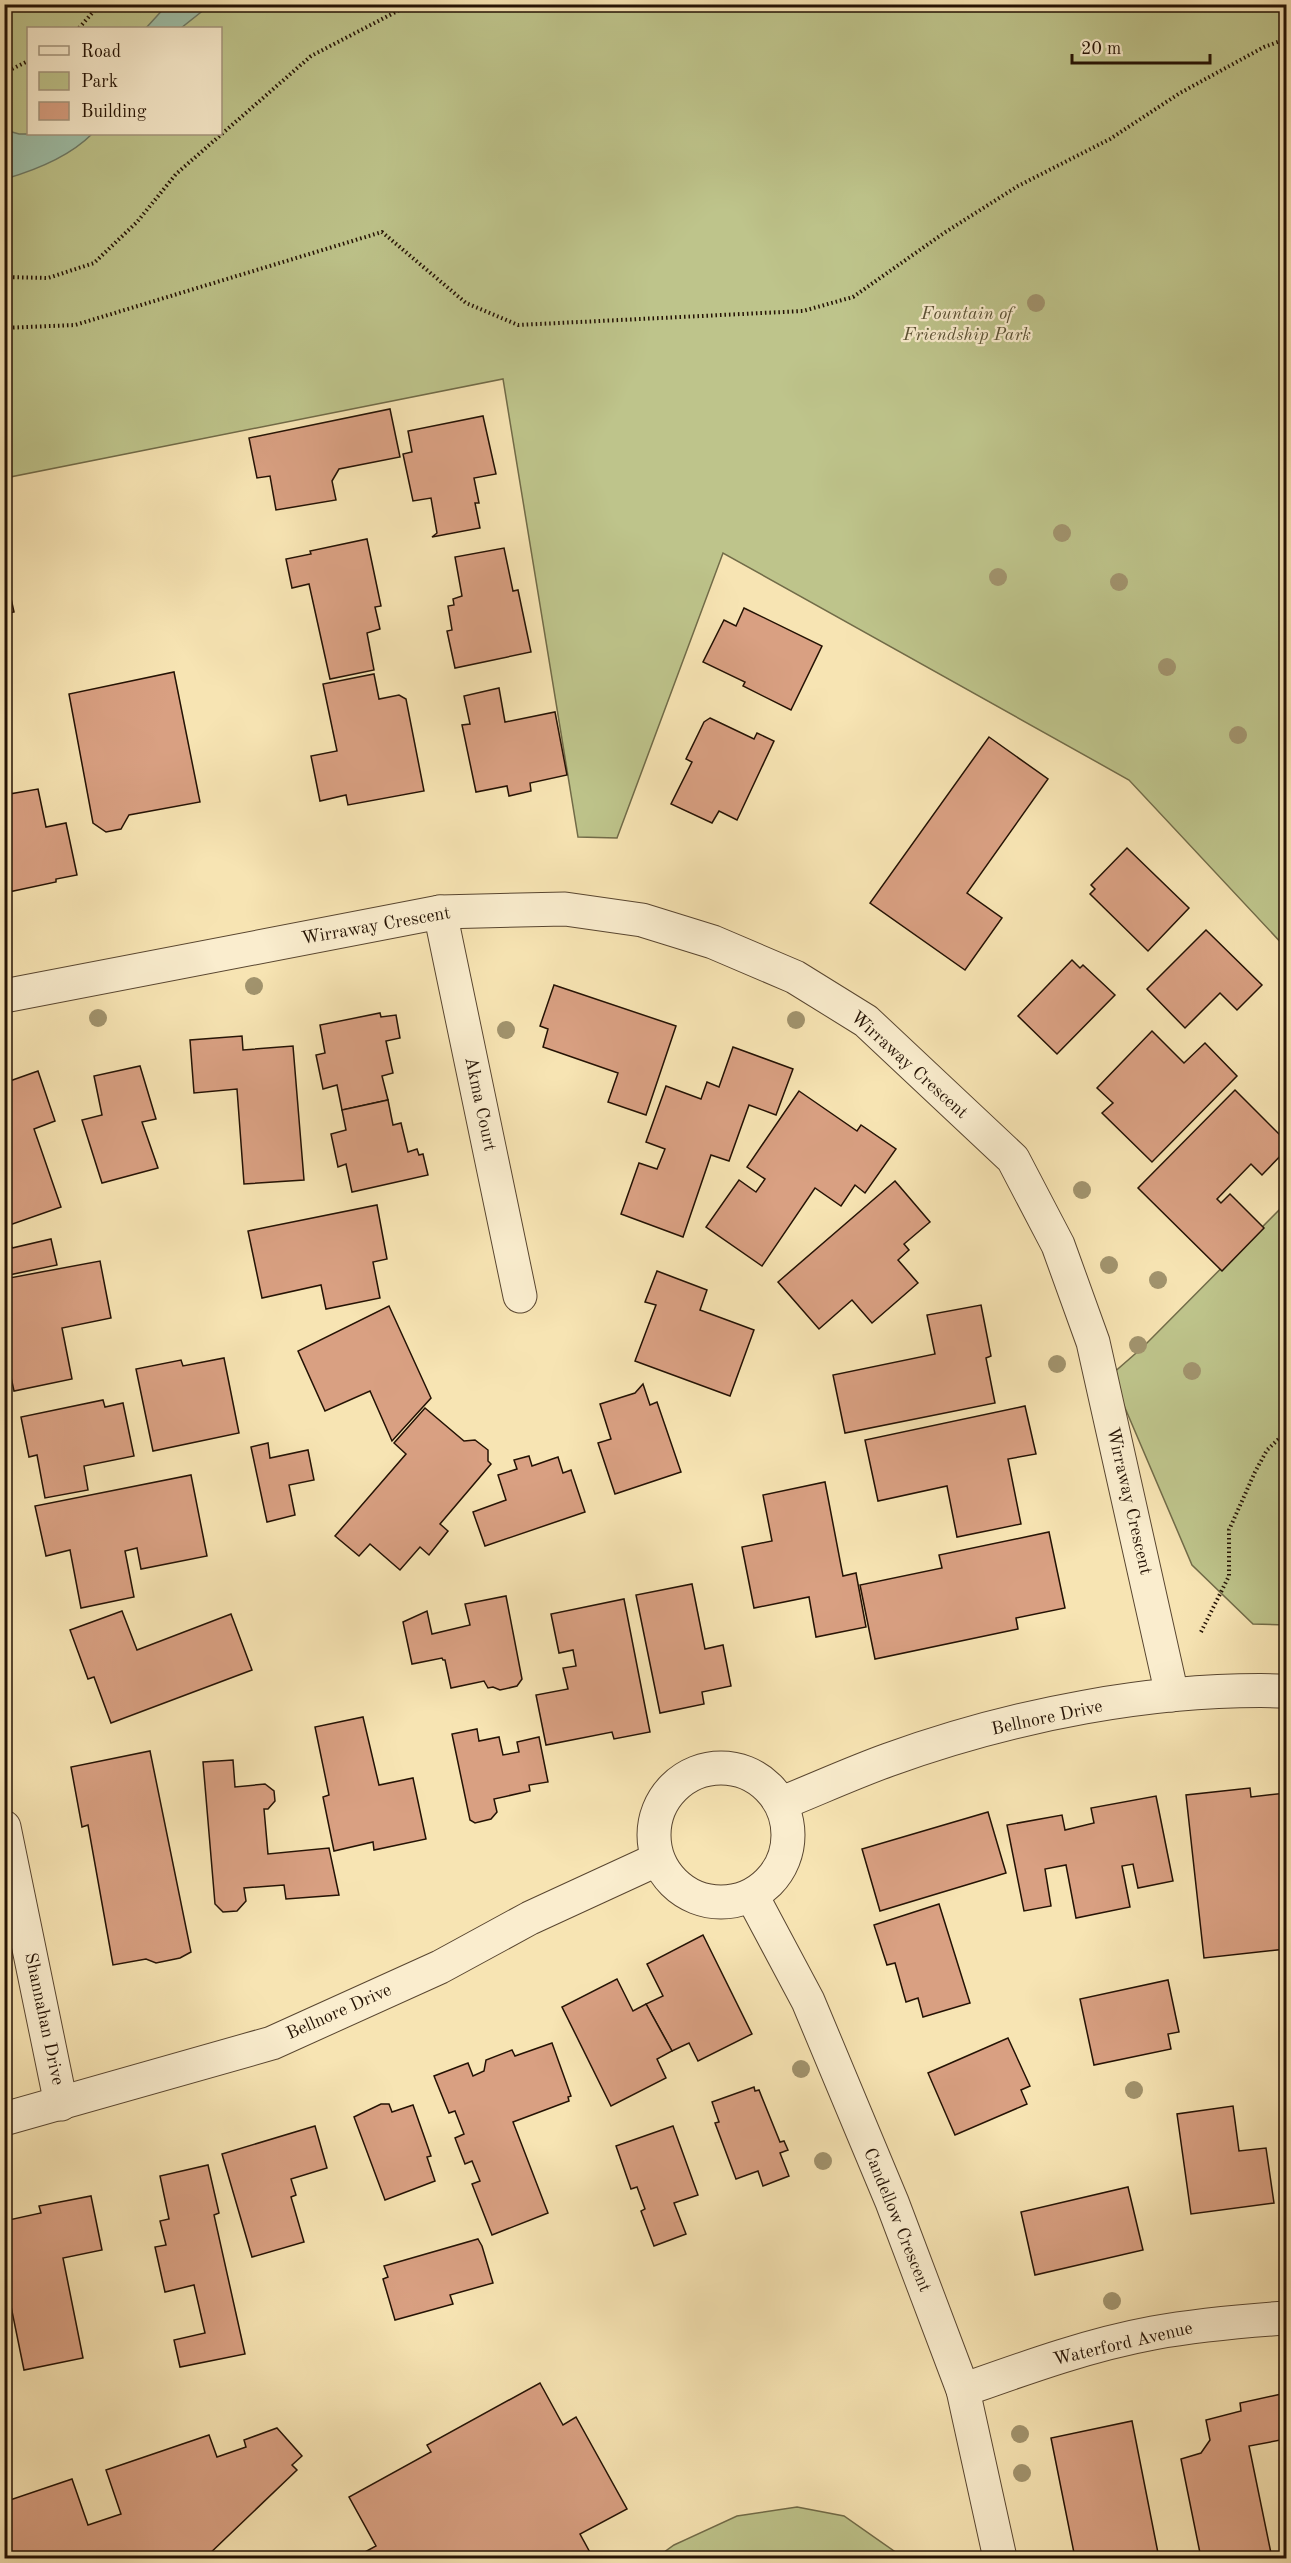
<svg xmlns="http://www.w3.org/2000/svg" width="1291" height="2563" viewBox="0 0 1291 2563" font-family="'Old Standard TT',serif">
	<style>
		.green { fill: #bec48b; stroke: #716b48; stroke-width: 1.5; fill-rule: evenodd }
		.water { fill: #9ebfa8; stroke: #6d7a66; stroke-width: 1.5 }
		.building { fill: #d9a082; stroke: #241204; stroke-width: 1.5 }
		.lines { fill: none; stroke-linecap: round; stroke-linejoin: round }
		.street-casing { stroke: #594630; stroke-width: 35 }
		.path { stroke: #241204; stroke-width: 4; stroke-dasharray: 1.5 3; stroke-linecap: butt }
		.street { stroke: #faedce; stroke-width: 33 }
		.tree { fill: #a1936d }
		.labels { text-anchor: middle; dominant-baseline: central; stroke-width: 4.5; stroke-linejoin: round; paint-order: stroke }
		.park-label { font-size: 18px; font-style: italic; fill: #5a5033; stroke: #faedce }
		.street-label { font-size: 18px; fill: #241204; stroke: #faedce }
	</style>
	<rect width="100%" height="100%" fill="#f7e4b3"/>
	<filter id="stains"><feTurbulence type="fractalNoise" baseFrequency=".00333" numOctaves="4"/><feColorMatrix values="0 0 0 0 .2 0 0 0 0 .09 0 0 0 0 .02 0 0 0 .5 -.17"/></filter>
	<radialGradient id="worn" r=".72"><stop offset=".6" stop-color="#630" stop-opacity="0"/><stop offset="1" stop-color="#630" stop-opacity=".3"/></radialGradient>
	<g class="green">
		<path d="M5 5H1286V948L1129 780 723 553 617 838 578 837 503 379 5 478ZM28 28H220V134H28Z"/>
		<path d="M1286 1203V1625L1253 1624 1192 1565 1111 1375 1143 1347Z"/>
		<path d="M797 2507 844 2516 904 2558H656L674 2545 737 2516Z"/>
	</g>
	<g class="water">
		<path d="M167 5V4L210 5 181 28H146Z"/>
		<path d="M5 130 19 134H92C69 157 36 170 5 179Z"/>
	</g>
	<g class="building">
		<path d="M390 409 400 457 339 469 332 481 336 500 276 510 270 476 257 478 249 438Z"/>
		<path d="M483 416 496 474 474 478 479 503H475L480 528 432 537 437 533 431 498 413 501 403 454 412 452 408 431Z"/>
		<path d="M367 539 381 606 375 607 380 629 367 633 374 670 330 679 309 584 292 588 286 559 311 554 310 551Z"/>
		<path d="M504 548 513 591 518 590 531 652 455 668 447 631 452 630 448 606 454 605 453 599 462 596 455 557Z"/>
		<path d="M4 567 14 612 4 614Z"/>
		<path d="M744 608 822 646 791 710 743 686 745 682 703 662 724 620 736 626Z"/>
		<path d="M174 672 200 802 129 815 121 829 106 832 93 823 69 694Z"/>
		<path d="M374 674 379 699 399 695 406 699 424 791 348 805 346 795 320 801 311 756 337 751 323 684Z"/>
		<path d="M499 688 505 722 555 712 567 775 530 783 531 791 509 796 507 786 476 792 462 725 470 724 464 696Z"/>
		<path d="M710 718 754 739 757 733 774 741 737 820 719 811 712 823 671 804 692 762 686 759 704 722Z"/>
		<path d="M989 737 1048 779 967 893 1002 918 965 970 870 903Z"/>
		<path d="M38 789 46 827 66 823 77 875 56 879V882L4 893V795Z"/>
		<path d="M1127 848 1189 908 1148 951 1090 894 1095 889 1091 885Z"/>
		<path d="M1206 930 1262 985 1237 1010 1220 993 1185 1028 1147 989Z"/>
		<path d="M1072 960 1080 968 1083 965 1115 995 1057 1054 1018 1016Z"/>
		<path d="M554 985 676 1026 646 1115 608 1102 618 1073 543 1047 548 1029 540 1026Z"/>
		<path d="M380 1013 381 1017 396 1015 400 1038 386 1041 393 1073 382 1076 388 1100 342 1110 337 1085 323 1089 316 1055 325 1053 320 1025Z"/>
		<path d="M1152 1031 1184 1063 1205 1043 1237 1076 1152 1162 1102 1113 1113 1103 1097 1088Z"/>
		<path d="M242 1036 243 1050 293 1046 304 1180 244 1184 237 1089 194 1093 190 1040Z"/>
		<path d="M733 1047 793 1069 776 1115 749 1105 729 1161 711 1155 683 1237 621 1214 639 1163 657 1169 665 1149 646 1142 666 1086 701 1099 707 1082 719 1087Z"/>
		<path d="M140 1066 156 1119 142 1122 158 1168 102 1183 82 1120 102 1115 94 1076Z"/>
		<path d="M38 1071 55 1121 34 1129 61 1207 4 1227V1095L11 1093 7 1082Z"/>
		<path d="M1235 1090 1286 1141V1150L1262 1175 1251 1164 1217 1199 1221 1203 1230 1194 1264 1228 1222 1271 1138 1188Z"/>
		<path d="M799 1091 857 1131 861 1125 896 1149 865 1193 855 1185 841 1206 815 1188 762 1266 706 1227 739 1180 756 1192 765 1179 747 1167Z"/>
		<path d="M388 1100 393 1125 401 1123 408 1152 417 1149 419 1155 423 1154 428 1175 352 1192 346 1164 338 1167 331 1134 346 1130 342 1110Z"/>
		<path d="M895 1181 930 1222 904 1244 909 1250 898 1260 918 1283 872 1323 852 1300 819 1329 778 1282Z"/>
		<path d="M377 1205 387 1259 373 1262 380 1298 326 1309 321 1285 262 1298 248 1231Z"/>
		<path d="M8 1229 12 1248 51 1239 57 1265 4 1276V1230Z"/>
		<path d="M100 1261 111 1318 62 1328 72 1379 14 1391 4 1345V1279Z"/>
		<path d="M657 1271 707 1290 700 1310 754 1330 730 1396 635 1361 656 1305 645 1302Z"/>
		<path d="M981 1305 991 1356 986 1358 995 1403 845 1433 833 1375 935 1354 927 1315Z"/>
		<path d="M389 1306 431 1398 392 1441 370 1391 325 1411 298 1351Z"/>
		<path d="M224 1358 239 1433 153 1451 136 1369 181 1360 183 1366Z"/>
		<path d="M643 1384 650 1405 657 1402 681 1472 615 1494 598 1443 611 1439 600 1404 635 1393Z"/>
		<path d="M103 1400 105 1407 123 1403 134 1456 84 1466 88 1490 45 1498 37 1455 29 1457 21 1417Z"/>
		<path d="M1025 1406 1036 1454 1008 1459 1021 1524 957 1537 947 1486 878 1501 865 1440Z"/>
		<path d="M425 1408 464 1441 475 1440 488 1450V1461L491 1464 440 1524 448 1531 429 1555 420 1547 400 1570 370 1544 359 1556 335 1536 406 1454 394 1443Z"/>
		<path d="M268 1443 270 1458 308 1450 314 1480 289 1485 295 1515 267 1522 251 1447Z"/>
		<path d="M529 1456 532 1466 558 1457 563 1473 571 1470 585 1512 485 1546 473 1512 506 1500 498 1475 517 1469 514 1460Z"/>
		<path d="M191 1475 207 1556 141 1569 137 1548 125 1551 134 1597 81 1608 70 1550 46 1556 35 1506Z"/>
		<path d="M825 1482 843 1576 856 1573 866 1627 816 1637 809 1597 754 1608 742 1547 772 1541 763 1495Z"/>
		<path d="M1049 1532 1065 1608 1016 1618 1018 1629 875 1659 860 1585 942 1568 939 1555Z"/>
		<path d="M692 1584 705 1649 723 1645 731 1686 702 1692 704 1704 660 1713 636 1595Z"/>
		<path d="M506 1596 522 1679 517 1686 500 1690 493 1687 488 1688 484 1681 451 1688 445 1660H443L442 1658 412 1664 403 1622 427 1611 432 1634 470 1625 465 1604Z"/>
		<path d="M624 1599 650 1732 614 1739 612 1732 546 1745 536 1695 568 1689 563 1668 576 1666 573 1650 559 1653 551 1614Z"/>
		<path d="M122 1611 137 1650 231 1614 252 1670 111 1723 94 1677 88 1679 70 1630Z"/>
		<path d="M363 1717 379 1785 413 1778 426 1839 374 1850 373 1842 334 1851 323 1797 329 1795 315 1727Z"/>
		<path d="M477 1729 479 1741 499 1737 503 1755 519 1752 517 1742 539 1737 548 1782 529 1785 530 1791 494 1799 497 1812 491 1819 475 1823 470 1820 452 1734Z"/>
		<path d="M150 1751 191 1952 180 1958 156 1963 146 1959 113 1965 88 1825 82 1827 71 1767Z"/>
		<path d="M233 1760 235 1787 265 1784 274 1791 275 1801 268 1809H264L268 1854 329 1848 339 1895 286 1899 284 1885 244 1888 246 1901 237 1911 223 1912 215 1904 203 1762Z"/>
		<path d="M1250 1788 1251 1797 1286 1793V1949L1204 1958 1186 1795Z"/>
		<path d="M1156 1796 1173 1881 1138 1888 1133 1864 1122 1866 1130 1907 1076 1918 1066 1865 1045 1869 1051 1906 1024 1911 1007 1825 1062 1815 1065 1830 1094 1823 1091 1808Z"/>
		<path d="M988 1812 1006 1873 880 1911 862 1849Z"/>
		<path d="M939 1904 970 2003 923 2017 918 1998 906 2002 895 1963 887 1965 874 1925Z"/>
		<path d="M703 1935 752 2034 698 2061 689 2043 672 2051 646 2004 663 1996 647 1964Z"/>
		<path d="M617 1979 633 2011 646 2004 672 2051 657 2059 666 2078 611 2106 562 2007Z"/>
		<path d="M1168 1980 1179 2032 1168 2034 1171 2049 1094 2065 1080 1999Z"/>
		<path d="M1008 2038 1030 2086 1021 2090 1027 2104 955 2135 928 2073Z"/>
		<path d="M552 2043 571 2096 568 2097 569 2101 513 2122 548 2213 492 2235 472 2184 480 2181 472 2161 465 2164 455 2138 464 2134 455 2111 449 2113 434 2076 468 2063 473 2076 484 2071 486 2060 512 2050 515 2056Z"/>
		<path d="M754 2087 755 2091 759 2090 780 2142 784 2141 788 2150 780 2153 789 2176 763 2186 758 2171 736 2179 715 2123 719 2122 712 2102Z"/>
		<path d="M381 2104H389L392 2112 413 2105 431 2156 427 2157 435 2181 385 2200 354 2117Z"/>
		<path d="M1233 2106 1239 2151 1266 2148 1274 2203 1191 2214 1177 2114Z"/>
		<path d="M315 2126 327 2168 291 2179 296 2195 291 2197 304 2242 252 2257 222 2154Z"/>
		<path d="M673 2126 698 2195 674 2203 686 2234 654 2246 641 2211 645 2209 637 2187 631 2189 616 2146Z"/>
		<path d="M208 2165 219 2213 214 2215 245 2354 180 2367 174 2340 205 2333 194 2285 165 2292 155 2247 166 2245 160 2221 169 2219 160 2176Z"/>
		<path d="M1128 2187 1143 2250 1035 2275 1021 2212Z"/>
		<path d="M91 2196 102 2250 63 2258 83 2358 24 2370 4 2272V2221L41 2213 39 2206Z"/>
		<path d="M478 2239 482 2246 493 2283 450 2295 453 2304 395 2320 383 2279 388 2277 384 2266Z"/>
		<path d="M540 2383 563 2425 576 2417 627 2509 580 2534 593 2558H354L376 2546 349 2497 431 2452 427 2445Z"/>
		<path d="M1286 2393V2439L1249 2446 1272 2558H1201L1181 2459 1201 2453 1210 2440 1206 2420 1241 2411 1240 2403Z"/>
		<path d="M1132 2421 1159 2558H1075L1051 2438Z"/>
		<path d="M277 2428 302 2456 292 2465 297 2470 205 2558H4V2502L72 2479 88 2525 121 2514 106 2470 209 2435 217 2457 246 2447 244 2440Z"/>
	</g>
	<g class="lines">
		<defs>
			<g id="street">
				<path d="M440 912 520 1296"/>
				<path d="M4 996 440 912 565 909 642 920 713 942 795 977 866 1021 1013 1159 1058 1245 1093 1342 1172 1695"/>
				<circle cx="721" cy="1835" r="67"/>
				<path d="M782 1803C817 1789 852 1773 888 1760 1012 1715 1155 1687 1286 1691"/>
				<path d="M4 1827 61 2104"/>
				<path d="M752 1896 808 2001 892 2202 963 2390 1000 2558"/>
				<path d="M4 2119 272 2043 440 1967 530 1918 656 1860"/>
				<path d="M963 2390C1025 2368 1088 2345 1153 2333 1197 2325 1242 2321 1286 2318"/>
			</g>
		</defs>
		<use href="#street" class="street-casing"/>
		<g class="path">
			<path d="M79 28 100 4"/>
			<path d="M4 73 28 61"/>
			<path d="M4 277 48 278 94 263 137 222 176 174 311 56 411 4"/>
			<path d="M4 328 75 325 382 232 466 303 518 325 803 311 853 297 944 233 1018 186 1110 139 1180 93 1264 47 1286 39"/>
			<path d="M1201 1632 1229 1576V1530L1255 1472 1267 1450 1286 1432"/>
		</g>
		<use href="#street" class="street"/>
	</g>
	<g class="tree">
		<circle cx="1036" cy="303" r="9"/>
		<circle cx="1062" cy="533" r="9"/>
		<circle cx="998" cy="577" r="9"/>
		<circle cx="1119" cy="582" r="9"/>
		<circle cx="1167" cy="667" r="9"/>
		<circle cx="1238" cy="735" r="9"/>
		<circle cx="254" cy="986" r="9"/>
		<circle cx="98" cy="1018" r="9"/>
		<circle cx="796" cy="1020" r="9"/>
		<circle cx="506" cy="1030" r="9"/>
		<circle cx="1082" cy="1190" r="9"/>
		<circle cx="1109" cy="1265" r="9"/>
		<circle cx="1158" cy="1280" r="9"/>
		<circle cx="1138" cy="1345" r="9"/>
		<circle cx="1057" cy="1364" r="9"/>
		<circle cx="1192" cy="1371" r="9"/>
		<circle cx="801" cy="2069" r="9"/>
		<circle cx="1134" cy="2090" r="9"/>
		<circle cx="823" cy="2161" r="9"/>
		<circle cx="1112" cy="2301" r="9"/>
		<circle cx="1020" cy="2434" r="9"/>
		<circle cx="1022" cy="2473" r="9"/>
	</g>
	<g class="labels">
		<g class="park-label">
			<text x="967" y="314">Fountain of<tspan x="967" dy="21">Friendship Park</tspan></text>
		</g>
		<g class="street-label">
			<text transform="translate(376 926) rotate(-10)">Wirraway Crescent</text>
			<text transform="translate(909 1065) rotate(42)">Wirraway Crescent</text>
			<text transform="translate(480 1104) rotate(78)">Akma Court</text>
			<text transform="translate(1129 1501) rotate(77)">Wirraway Crescent</text>
			<text transform="translate(1047 1718) rotate(-12)">Bellnore Drive</text>
			<text transform="translate(339 2012) rotate(-24)">Bellnore Drive</text>
			<text transform="translate(44 2019) rotate(78)">Shannahan Drive</text>
			<text transform="translate(897 2220) rotate(68)">Candellow Crescent</text>
			<text transform="translate(1123 2344) rotate(-13)">Waterford Avenue</text>
		</g>
	</g>
	<rect width="1291" height="2563" fill="none" stroke="#f7e4b3" stroke-width="24"/>
	<rect x="6" y="6" width="1279" height="2551" fill="none" stroke="#241204" stroke-width="3"/>
	<rect x="12" y="12" width="1267" height="2539" fill="none" stroke="#241204" stroke-width="1.5"/>
	<rect x="27" y="27" width="195" height="108" fill="#faedce" stroke="#a4957d" stroke-width="1.5"/>
	<rect x="39" y="46" width="30" height="9" fill="#faedce" stroke="#a4957d" stroke-width="1.5"/>
	<text x="81" y="57" font-size="18" fill="#241204">Road</text>
	<rect x="39" y="72" width="30" height="18" fill="#bec48b" stroke="#a4957d" stroke-width="1.5"/>
	<text x="81" y="87" font-size="18" fill="#241204">Park</text>
	<rect x="39" y="102" width="30" height="18" fill="#d9a082" stroke="#a4957d" stroke-width="1.5"/>
	<text x="81" y="117" font-size="18" fill="#241204">Building</text>
	<path d="M1072 54v9h138v-9" fill="none" stroke="#241204" stroke-width="3"/>
	<text x="1081" y="54" font-size="18" fill="#241204" stroke="#faedce" stroke-width="4.5" paint-order="stroke">20 m</text>
	<rect width="100%" height="100%" filter="url(#stains)"/>
	<rect width="100%" height="100%" fill="url(#worn)"/>
</svg>
